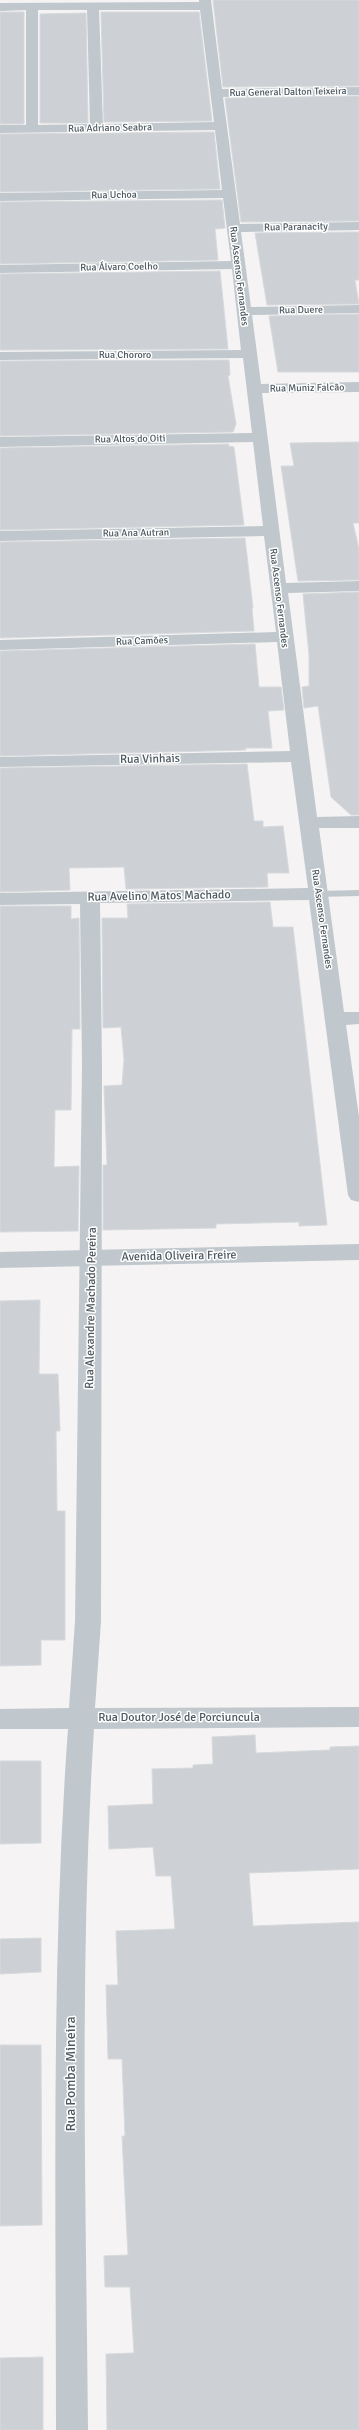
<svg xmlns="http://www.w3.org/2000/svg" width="359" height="2430" viewBox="0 0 359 2430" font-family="Signika,sans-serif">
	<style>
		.building { fill: #cdd0d4; stroke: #d7dadd }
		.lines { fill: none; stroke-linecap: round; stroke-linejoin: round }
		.service { fill: #c0c8cd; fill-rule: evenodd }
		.minor { fill: #c0c8cd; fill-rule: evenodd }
		.tertiary { fill: #c0c8cd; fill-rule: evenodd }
		.labels { text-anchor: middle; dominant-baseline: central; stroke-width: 3; stroke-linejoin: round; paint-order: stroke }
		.far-street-label { font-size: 10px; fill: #4c585f; stroke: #fff }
		.street-label { font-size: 12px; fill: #4c585f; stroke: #fff }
		.near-street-label { font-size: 14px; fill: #4c585f; stroke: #fff }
	</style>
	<rect width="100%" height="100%" fill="#f5f3f3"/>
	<g class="building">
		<path d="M213 0H359V86L223 87Z"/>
		<rect x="0" y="12" width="24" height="112"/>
		<path d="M101 12H199L212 121 104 122Z"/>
		<path d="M86 13 88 123H40V14Z"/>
		<path d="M359 96V221L241 222 225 98Z"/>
		<path d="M214 132 220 189 0 192V134Z"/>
		<path d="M222 200 225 228 215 229 218 260 0 264V202Z"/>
		<path d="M359 232V280H355L359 304 267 305 255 233Z"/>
		<path d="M220 271 228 349 0 350V274Z"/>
		<path d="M359 314V372H278L269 316Z"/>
		<path d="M229 360 230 375 228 376 236 424 233 432 0 436V361Z"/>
		<path d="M359 442V523H353L359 549V580L298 581 281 466H294L290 443Z"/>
		<path d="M229 444 228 446 234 447 244 525 0 530V448Z"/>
		<path d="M245 538 253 608H252L254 631 0 638V542Z"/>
		<path d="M359 592V815H351L331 797 318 706 304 708 302 687 309 686V655L303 594Z"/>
		<path d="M255 644 259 687H281L284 710 268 711 272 748H245L246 750 0 756V651Z"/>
		<path d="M247 764 254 821H263V827L283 826 289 873H267L268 887 126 889 124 867 69 868 70 890 0 892V768Z"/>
		<path d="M270 902 273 927H293L327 1225 299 1226V1222L216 1224V1228L103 1230V1165H107L104 1086 122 1085 124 1059 121 1027 103 1028 102 918H128L127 904Z"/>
		<path d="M0 906H71V919L79 918 80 1029H72L71 1110H55L54 1167 79 1166 78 1231 0 1232Z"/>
		<path d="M40 1300 39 1374H58L60 1431H56L57 1511H65V1640H41V1665L0 1666V1301Z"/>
		<path d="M255 1735 256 1753 330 1750V1747L359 1746V1869L249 1873 253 1926 359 1922V2430H107L106 2354 134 2353 130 2287H105L104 2256 128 2255 122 2136H125L122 2059H108L106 1985H118L116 1931 175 1929 171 1876H156L153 1847 109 1849 108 1806 153 1804 152 1769 193 1768V1765L213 1764 212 1737Z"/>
		<path d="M0 1761H41V1843L0 1844Z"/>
		<path d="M41 1938V1972L0 1974V1939Z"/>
		<path d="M0 2045H41L42 2225 0 2226Z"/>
		<path d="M43 2357V2430H0V2358Z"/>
	</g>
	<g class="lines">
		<path class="service" d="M359 890V896L318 897 312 894 318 891Z"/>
		<path class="minor" d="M199 0H211L222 89 359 87V95L223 97 240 224 359 222V230L241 232 251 307 359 305V313L252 315 261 384 359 382V392L262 393 286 583 359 581V591L288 593 317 817 359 816V828H319L344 1012H359V1024L346 1025 359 1117V1202L351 1200 348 1195 309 900 100 903 102 1065 101 1621 95 1708 359 1707V1727L94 1729C79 1962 86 2196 88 2430H56C56 2196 51 1962 68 1729H0V1709L69 1708 75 1621 82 1065 80 904 0 905V893L308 888 291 762 0 767V757L290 751 277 642 0 650V640L276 632 264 536 0 541V531L263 526 253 442 0 447V437L252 433 243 358 0 360V352L241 350 232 269 0 273V265L231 261 223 198 0 201V193L222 190 215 130 0 133V125H26V10L0 11V3L199 2ZM38 10H87L90 124 38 125ZM99 10H200L214 122 103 124Z"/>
		<path class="tertiary" d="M359 1244V1260L0 1268V1252Z"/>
	</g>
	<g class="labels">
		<g class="far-street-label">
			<text transform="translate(288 92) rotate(-1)">Rua General Dalton Teixeira</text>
			<text transform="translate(110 128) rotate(-1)">Rua Adriano Seabra</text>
			<text transform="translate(114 195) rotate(-1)">Rua Uchoa</text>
			<text transform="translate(296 227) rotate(-1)">Rua Paranacity</text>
			<text transform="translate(119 267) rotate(-1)">Rua Álvaro Coelho</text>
			<text transform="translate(239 276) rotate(83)">Rua Ascenso Fernandes</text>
			<text transform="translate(301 310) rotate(-1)">Rua Duere</text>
			<text x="125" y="355">Rua Chororo</text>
			<text transform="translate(307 388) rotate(-1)">Rua Muniz Falcão</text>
			<text transform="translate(130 439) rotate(-1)">Rua Altos do Oiti</text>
			<text transform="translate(136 533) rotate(-1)">Rua Ana Autran</text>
			<text transform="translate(279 598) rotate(83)">Rua Ascenso Fernandes</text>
			<text transform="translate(142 641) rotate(-2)">Rua Camões</text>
			<text transform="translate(322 919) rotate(82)">Rua Ascenso Fernandes</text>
		</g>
		<g class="street-label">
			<text transform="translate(150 759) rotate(-1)">Rua Vinhais</text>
			<text transform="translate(159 896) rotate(-1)">Rua Avelino Matos Machado</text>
			<text transform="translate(179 1256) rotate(-1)">Avenida Oliveira Freire</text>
			<text transform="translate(91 1308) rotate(-89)">Rua Alexandre Machado Pereira</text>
			<text x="179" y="1717">Rua Doutor José de Porciuncula</text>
		</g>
		<g class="near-street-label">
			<text transform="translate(70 2074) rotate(-90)">Rua Pomba Mineira</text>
		</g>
	</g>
</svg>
